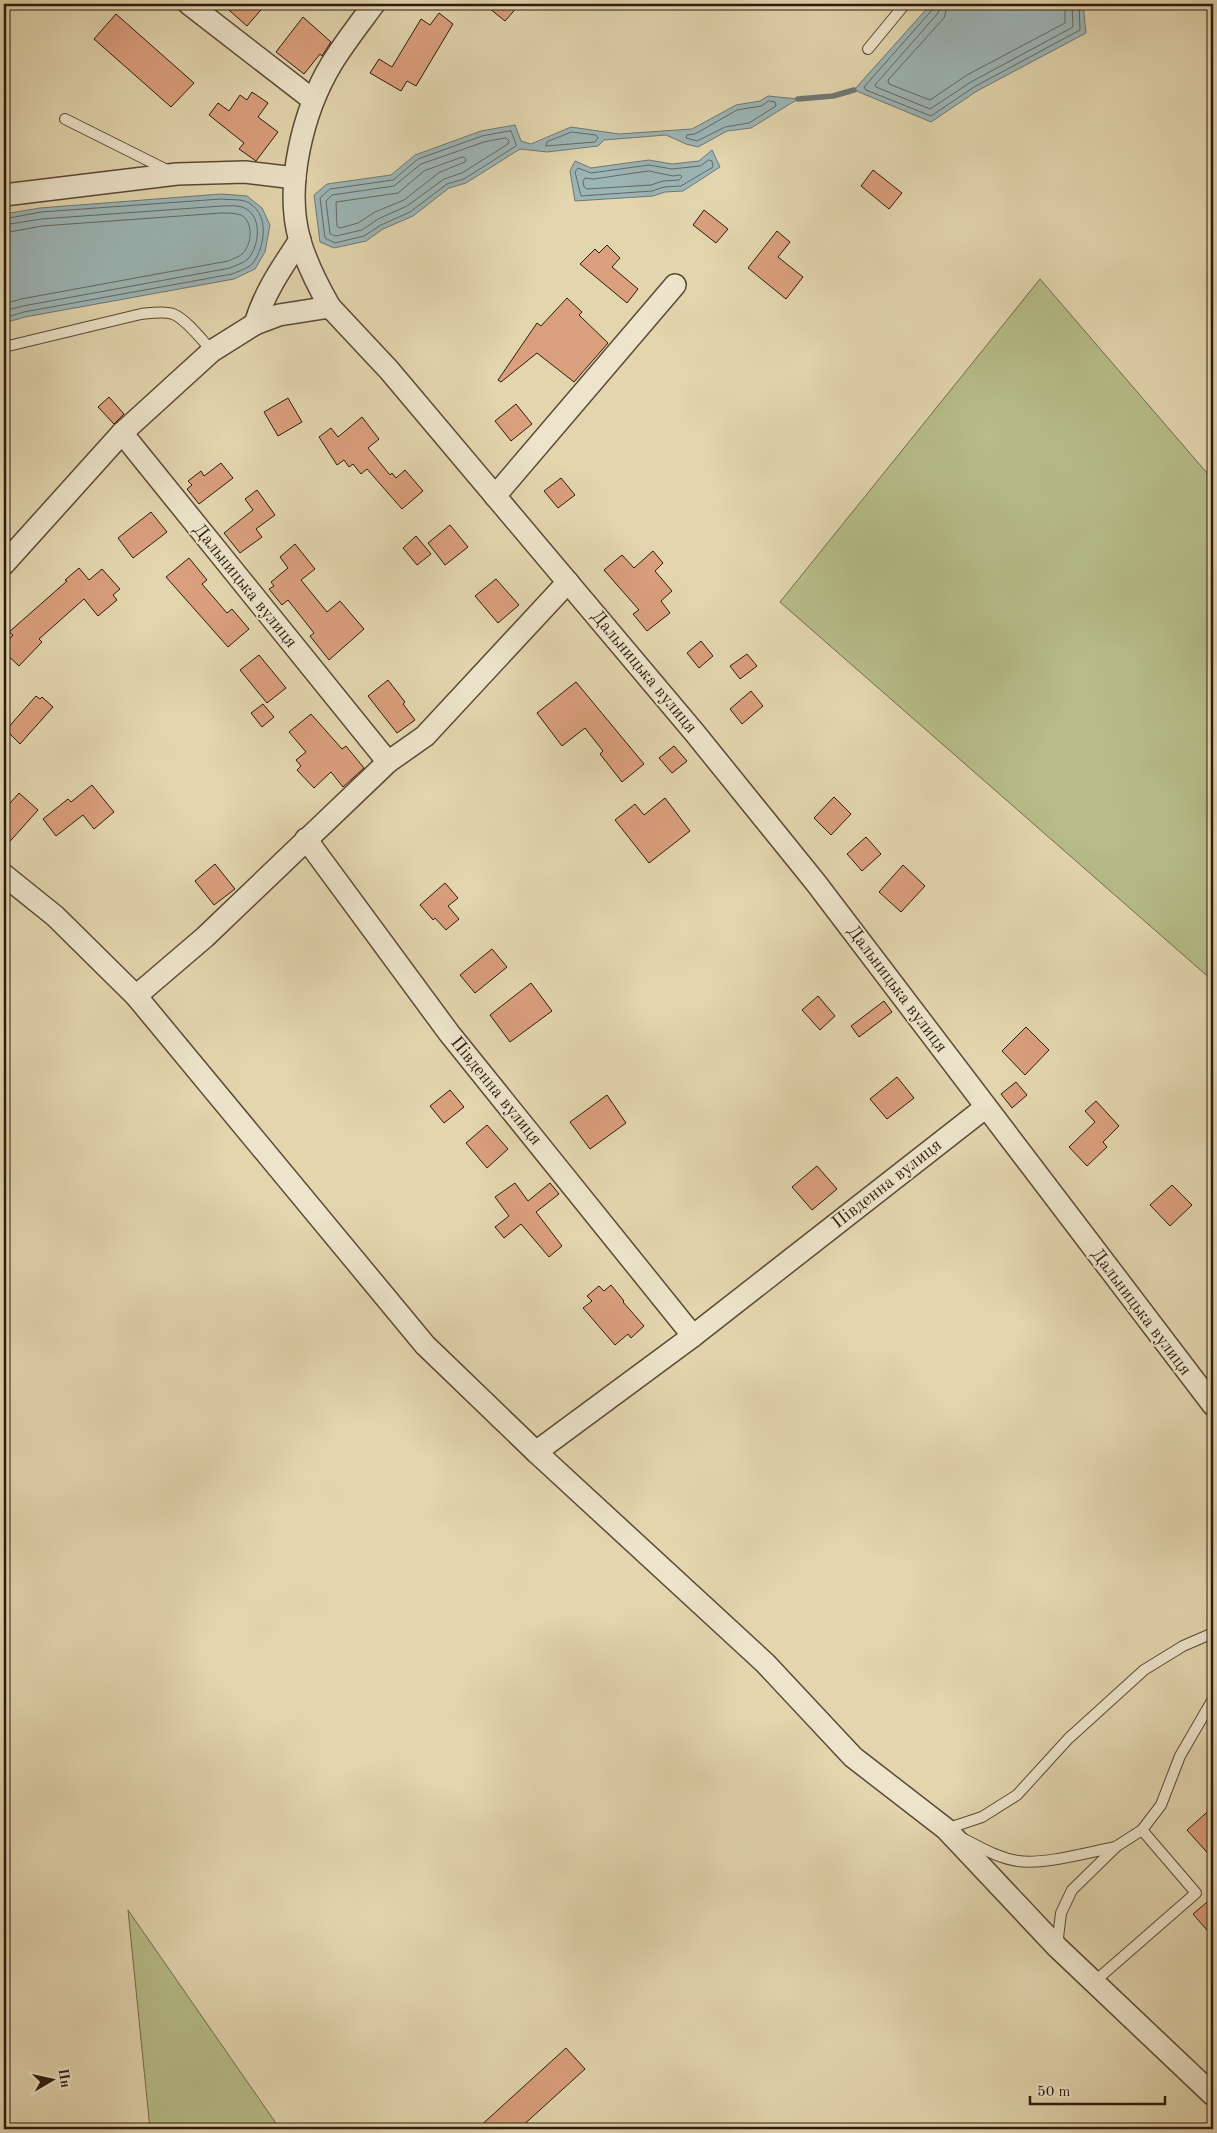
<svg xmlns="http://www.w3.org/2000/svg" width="1217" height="2133" viewBox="0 0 1217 2133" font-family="'Old Standard TT',serif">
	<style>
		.green { fill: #b6bd89; stroke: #726c4a }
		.water { fill: #9cb6b7; stroke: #707873 }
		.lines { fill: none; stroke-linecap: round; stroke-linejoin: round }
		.shore { stroke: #646862; stroke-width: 1 }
		.stream { stroke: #707873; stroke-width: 5.5 }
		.building { fill: #da9f7d; stroke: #2d1b0c }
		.lane-casing { stroke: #5a4a35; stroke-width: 12 }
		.street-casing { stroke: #5a4a35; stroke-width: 24 }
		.lane { stroke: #ede4cb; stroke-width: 10 }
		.street { stroke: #ede4cb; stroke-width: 21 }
		.labels { text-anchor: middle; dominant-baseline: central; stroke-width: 4; stroke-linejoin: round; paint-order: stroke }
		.street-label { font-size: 18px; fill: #2d1b0c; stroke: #ede4cb }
	</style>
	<rect width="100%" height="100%" fill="#e3d6af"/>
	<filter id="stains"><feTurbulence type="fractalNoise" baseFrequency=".004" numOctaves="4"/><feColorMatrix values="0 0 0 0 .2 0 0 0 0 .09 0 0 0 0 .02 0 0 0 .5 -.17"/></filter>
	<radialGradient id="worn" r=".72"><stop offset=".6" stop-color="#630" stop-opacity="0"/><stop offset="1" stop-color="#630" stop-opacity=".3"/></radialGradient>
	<g class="green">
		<path d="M1040 279 1213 480V981L780 602Z"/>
		<path d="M128 1910 280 2129H150Z"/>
	</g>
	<g class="water">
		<path d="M931 4H1083L1086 33 977 91 931 122 854 90Z"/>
		<path d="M768 96 798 99 751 128 727 131 698 147 686 144 666 135 604 140 598 146 547 152 520 149 466 183 449 188 413 216 383 229 366 241 334 248 320 242 314 195 327 184 391 175 415 155 481 131 515 125 521 141 531 144 571 127 619 134 692 129 736 105 760 101Z"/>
		<path d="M712 150 720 167 683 191 665 192 653 196 575 201 570 171 575 161 591 168 649 160 672 164 699 161Z"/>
		<path d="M221 194 247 196 262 208 270 225 265 252 255 269 234 279 25 317 4 323V214L40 208Z"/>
	</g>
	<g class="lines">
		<g class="shore">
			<path d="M934 4 933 9 864 87 866 90 931 116 974 87 1080 30 1079 4"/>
			<path d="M941 4 938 13 875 85 876 87 930 109 971 82 1073 27 1072 4"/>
			<path d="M948 4 944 18 888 80 889 84 930 100 967 75 1065 23V4"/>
			<path d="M769 101 775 102 776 106 749 123 725 127 697 141 686 138 687 135 695 134 737 110 761 106Z"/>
			<path d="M511 131 516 144V146L464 179 447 184 410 212 381 225 364 236 335 243 325 238 320 198 330 189 393 180 418 159 482 136Z"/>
			<path d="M572 132 596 135 598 138 595 142 546 146 547 142Z"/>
			<path d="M506 138 509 141 508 144 462 173 444 179 407 206 378 219 362 230 336 236 330 234 326 201 332 195 394 186 421 164 484 142Z"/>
			<path d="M463 157 466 159 465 162 440 172 404 200 375 212 358 223 340 228 337 226 336 202 398 193 424 171Z"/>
			<path d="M709 160 712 161 713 167 681 186 664 187 652 191 581 196 575 172 578 168 591 173 649 165 672 169 700 166Z"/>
			<path d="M649 171 673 176 680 175 682 177 679 180 663 181 651 185 587 189 584 187 583 181 585 178 593 179Z"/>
			<path d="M4 219 41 212 221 199C228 200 239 199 245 201 270 211 266 245 253 263 249 268 239 271 232 274L24 312 4 318"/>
			<path d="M4 225 41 219 222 206C228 206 236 205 242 207 263 214 260 245 248 259 244 263 236 265 230 268L23 306 4 311"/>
			<path d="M4 233 42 226 221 213C227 213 236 213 241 215 254 222 252 245 242 254 239 257 232 259 228 261L21 299 4 304"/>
		</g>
		<path class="stream" d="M798 99 833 96 854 90"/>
	</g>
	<g class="building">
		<path d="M222 4H266L247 26Z"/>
		<path d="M484 4H520L505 21Z"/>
		<path d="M439 13 453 24 416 86 407 81 401 91 370 73 379 59 392 67 421 19 430 25Z"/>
		<path d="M116 14 194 83 171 107 94 39Z"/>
		<path d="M303 17 331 42 322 56 320 54 304 74 276 52Z"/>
		<path d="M252 92 268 103 258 117 278 132 256 161 239 149 244 143 209 115 218 103 229 111 240 95 247 100Z"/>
		<path d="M873 170 902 193 889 209 861 186Z"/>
		<path d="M704 210 728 229 716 243 693 225Z"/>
		<path d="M777 231 790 242 778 257 803 277 786 299 748 268Z"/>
		<path d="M607 245 620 258 612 267 638 289 627 303 580 264 595 249 599 253Z"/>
		<path d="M567 298 582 312 579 315 608 343 574 382 537 353 501 382 498 380 537 323 541 326Z"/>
		<path d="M109 397 124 414 114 424 98 407Z"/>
		<path d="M288 398 302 422 278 436 264 412Z"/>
		<path d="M516 404 532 424 511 441 495 421Z"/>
		<path d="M362 417 379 439 368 448 390 475 392 473 396 478 405 470 423 491 402 509 367 469 361 474 353 464 349 467 344 460 337 465 319 437 331 428 338 437Z"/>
		<path d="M221 463 233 478 199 504 187 489 192 485 188 481 201 471 204 476Z"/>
		<path d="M561 478 575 495 558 508 544 491Z"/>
		<path d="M257 490 275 515 256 529 262 537 240 553 224 533 253 510 245 499Z"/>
		<path d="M151 512 167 532 133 558 118 538Z"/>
		<path d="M450 525 468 547 445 565 428 543Z"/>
		<path d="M416 536 431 554 417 565 403 548Z"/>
		<path d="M295 544 315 569 301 580 327 612 340 601 364 629 329 660 310 636 314 633 288 600 282 605 269 589 274 586 271 582 288 568 280 557Z"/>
		<path d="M653 551 663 563 655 571 672 591 661 601 670 613 647 631 633 614 639 610 604 570 622 555 634 568Z"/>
		<path d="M189 558 207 580 202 584 227 613 232 609 249 629 228 647 166 577Z"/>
		<path d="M79 568 89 580 102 569 120 589 113 595 117 600 98 616 84 599 39 639 42 642 19 666 4 652V645L13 635 9 632 67 581 65 580Z"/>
		<path d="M496 579 519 605 498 623 475 596Z"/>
		<path d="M701 641 713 656 699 668 687 653Z"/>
		<path d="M747 654 757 666 740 679 730 666Z"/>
		<path d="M259 655 286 688 267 703 240 670Z"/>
		<path d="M388 680 405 702 403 704 415 720 397 733 368 696Z"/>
		<path d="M576 682 644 764 622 782 600 754 603 751 585 728 562 746 537 713Z"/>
		<path d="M751 691 763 706 742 724 730 709Z"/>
		<path d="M36 696 40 699 42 697 53 707 20 744 6 730Z"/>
		<path d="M263 704 274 717 262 727 251 713Z"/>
		<path d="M311 714 342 749 346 746 364 768 343 787 331 772 314 788 297 770 301 766 296 760 306 752 289 732Z"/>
		<path d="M674 746 687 761 672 773 659 758Z"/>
		<path d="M92 785 114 812 94 829 83 815 56 836 43 819 68 799 71 802Z"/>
		<path d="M19 793 38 810 4 848V810Z"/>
		<path d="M834 797 851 814 831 835 814 818Z"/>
		<path d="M665 798 690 831 649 863 615 820 635 804 644 815Z"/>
		<path d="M866 837 881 854 862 871 847 854Z"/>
		<path d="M215 864 235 889 214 905 195 881Z"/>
		<path d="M903 865 925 886 901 912 879 892Z"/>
		<path d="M445 883 458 898 448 906 459 919 446 930 435 918 433 920 420 905Z"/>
		<path d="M492 949 507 967 475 993 460 975Z"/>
		<path d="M531 983 552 1011 510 1042 490 1015Z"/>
		<path d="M818 996 835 1016 820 1030 802 1010Z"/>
		<path d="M884 1001 892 1012 859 1037 851 1026Z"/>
		<path d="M1026 1027 1049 1050 1025 1075 1002 1051Z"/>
		<path d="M897 1077 914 1098 887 1119 870 1099Z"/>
		<path d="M1016 1082 1027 1095 1012 1108 1001 1094Z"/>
		<path d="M450 1090 464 1107 444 1123 430 1106Z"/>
		<path d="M607 1095 626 1123 590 1149 570 1122Z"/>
		<path d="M1096 1101 1119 1126 1103 1142 1107 1147 1087 1166 1069 1147 1095 1122 1085 1111Z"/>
		<path d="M487 1125 508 1149 487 1168 466 1143Z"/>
		<path d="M817 1166 837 1189 812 1210 792 1187Z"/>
		<path d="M515 1183 528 1201 550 1183 559 1194 536 1212 562 1246 549 1257 521 1224 504 1238 495 1227 509 1216 495 1197Z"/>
		<path d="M1172 1185 1192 1205 1170 1226 1150 1205Z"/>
		<path d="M611 1285 624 1301 623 1302 644 1326 631 1338 628 1334 615 1345 583 1308 592 1301 587 1296 599 1286 604 1291Z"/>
		<path d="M1213 1807V1859L1187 1830Z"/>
		<path d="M1213 1897V1937L1193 1914Z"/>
		<path d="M566 2048 585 2069 519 2129H477Z"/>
	</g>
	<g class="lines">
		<defs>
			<g id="lane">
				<path d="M868 49 905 4"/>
				<path d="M65 119 171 172"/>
				<path d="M4 347 141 314C151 313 164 311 173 314 186 319 202 340 212 351"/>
				<path d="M946 1829 982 1817 1017 1795 1068 1739 1144 1670 1183 1646 1213 1633"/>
				<path d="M964 1839C982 1848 998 1858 1018 1861 1044 1865 1089 1852 1116 1847"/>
				<path d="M1057 1946 1061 1913 1072 1890 1117 1846 1142 1830 1161 1805 1180 1756 1213 1699"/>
				<path d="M1094 1982 1196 1893 1142 1830"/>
			</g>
			<g id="street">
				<path d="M189 4 313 100"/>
				<path d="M4 195 177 174 245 172 295 178"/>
				<path d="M330 307C318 286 307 265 300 241 284 186 303 111 332 63 345 42 360 23 374 4"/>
				<path d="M255 324C264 293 282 267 300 240"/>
				<path d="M122 433 388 762"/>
				<path d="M495 496 675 285"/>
				<path d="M4 564 122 433 212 351 255 324 279 315 330 307 389 370 694 732 816 883 1213 1405"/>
				<path d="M306 839 449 1033 693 1336"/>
				<path d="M4 875 55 916 136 996 425 1345 536 1452 765 1663 853 1757 946 1829 1057 1947 1213 2095"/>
				<path d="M136 996 205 937 388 762 425 736 568 582"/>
				<path d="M536 1452 693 1336 986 1107"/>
			</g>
		</defs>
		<use href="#lane" class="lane-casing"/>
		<use href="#street" class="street-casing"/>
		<use href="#lane" class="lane"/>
		<use href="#street" class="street"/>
	</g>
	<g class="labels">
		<g class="street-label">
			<text transform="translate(245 586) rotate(51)">Дальницька вулиця</text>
			<text transform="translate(644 672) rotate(50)">Дальницька вулиця</text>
			<text transform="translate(897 989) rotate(53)">Дальницька вулиця</text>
			<text transform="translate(496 1091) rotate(51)">Південна вулиця</text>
			<text transform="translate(887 1184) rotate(-38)">Південна вулиця</text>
			<text transform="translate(1141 1312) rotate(53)">Дальницька вулиця</text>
		</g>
	</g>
	<rect width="1217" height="2133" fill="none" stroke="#e3d6af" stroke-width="20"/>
	<rect x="5" y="5" width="1207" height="2123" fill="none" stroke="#2d1b0c" stroke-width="2.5"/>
	<rect x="10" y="10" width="1197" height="2113" fill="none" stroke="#2d1b0c"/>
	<g transform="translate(52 2080) rotate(81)" stroke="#ede4cb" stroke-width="4" paint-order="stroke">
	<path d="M0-4L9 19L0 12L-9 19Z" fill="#2d1b0c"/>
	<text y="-8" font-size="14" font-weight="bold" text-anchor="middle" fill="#2d1b0c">Пн</text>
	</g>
	<path d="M1030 2096v8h135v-8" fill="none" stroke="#2d1b0c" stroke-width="2.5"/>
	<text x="1037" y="2096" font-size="15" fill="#2d1b0c" stroke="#ede4cb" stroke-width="4" paint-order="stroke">50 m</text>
	<rect width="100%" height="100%" filter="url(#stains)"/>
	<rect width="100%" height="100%" fill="url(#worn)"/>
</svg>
